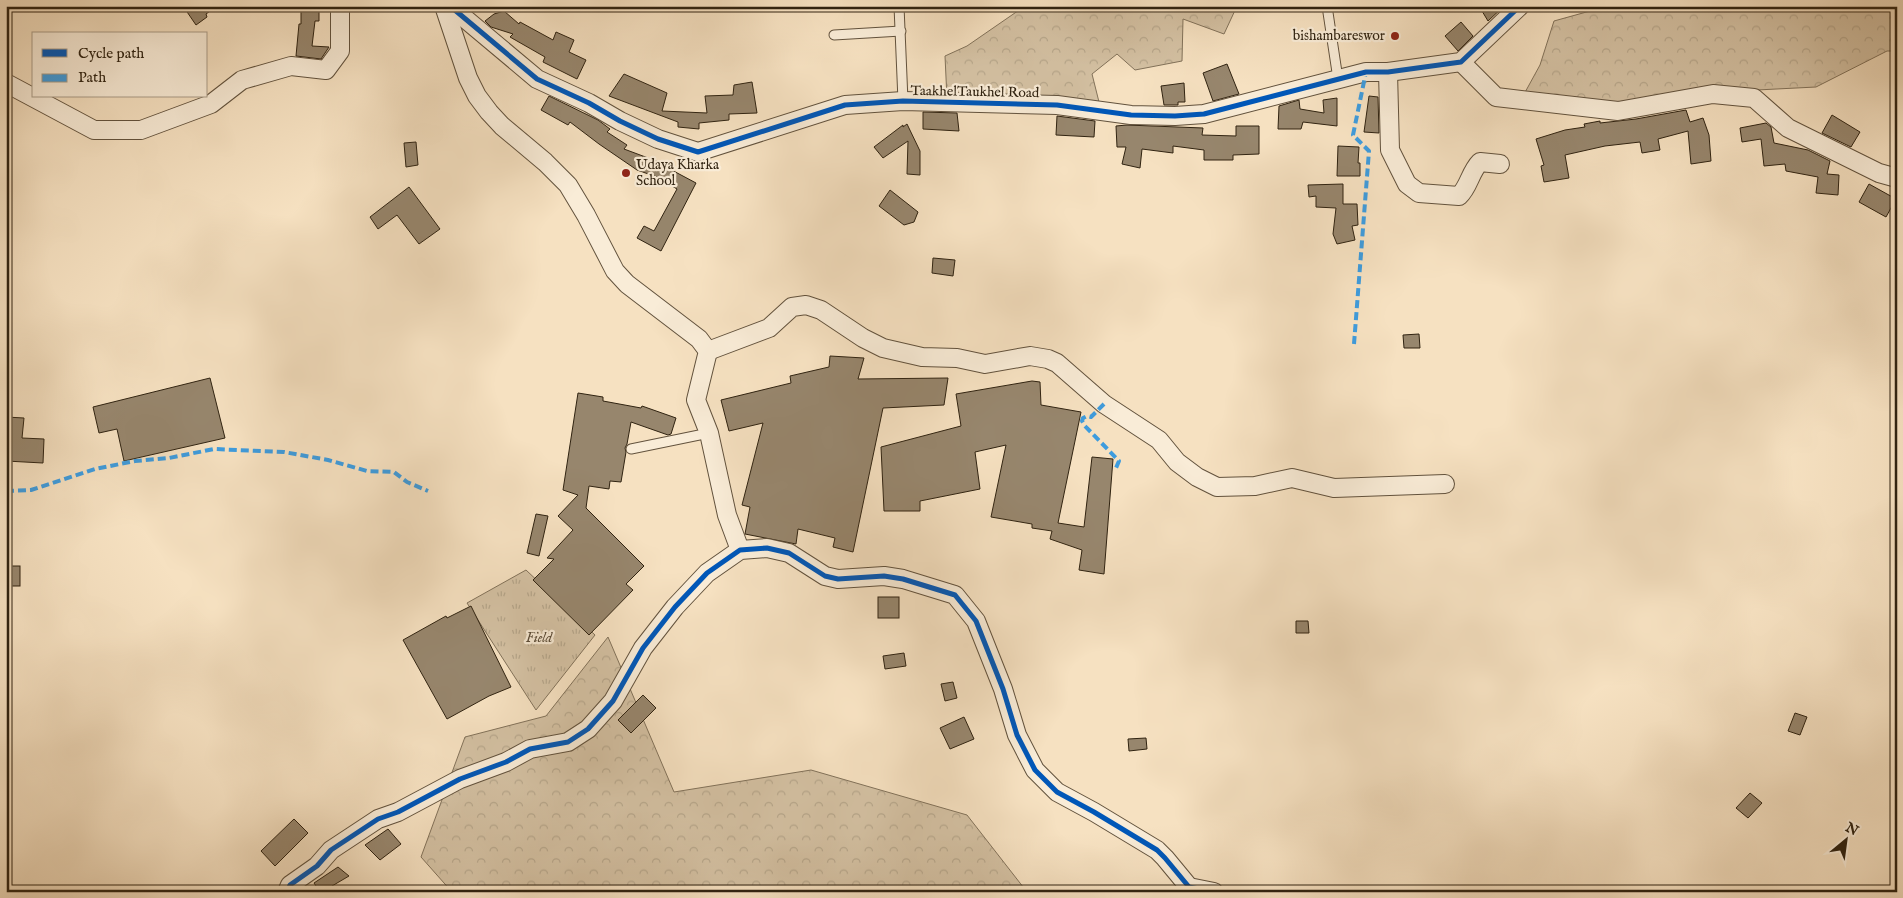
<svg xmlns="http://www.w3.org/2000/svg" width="1903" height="898" viewBox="0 0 1903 898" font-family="'IM FELL English',serif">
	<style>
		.forest { fill: url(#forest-crowns); stroke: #82725a }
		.park { fill: url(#park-tufts); stroke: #82725a }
		.building { fill: #97866d; stroke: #302311 }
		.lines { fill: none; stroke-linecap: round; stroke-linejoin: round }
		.service-casing { stroke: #62523d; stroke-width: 11 }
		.minor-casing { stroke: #62523d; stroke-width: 20 }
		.service { stroke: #f9ecd7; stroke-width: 9 }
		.minor { stroke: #f9ecd7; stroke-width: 18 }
		.quiet { stroke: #3e9cde; stroke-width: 4; stroke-dasharray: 8 4; stroke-linecap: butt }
		.cycleway-casing { stroke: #f9ecd7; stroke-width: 8 }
		.cycleway { stroke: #0057b8; stroke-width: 5 }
		.poi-dot { fill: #8f2418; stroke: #f9ecd7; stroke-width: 2 }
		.labels { text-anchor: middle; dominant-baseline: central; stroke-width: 4.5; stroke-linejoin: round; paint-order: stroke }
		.poi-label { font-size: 14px; fill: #302311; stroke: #f9ecd7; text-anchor: end }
		.street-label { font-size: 14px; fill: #302311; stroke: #f9ecd7 }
		.park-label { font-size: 14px; font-style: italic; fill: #594a36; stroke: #f9ecd7 }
	</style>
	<defs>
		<pattern id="forest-crowns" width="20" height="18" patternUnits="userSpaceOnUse" patternTransform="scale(1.25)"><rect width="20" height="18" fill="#d4c1a3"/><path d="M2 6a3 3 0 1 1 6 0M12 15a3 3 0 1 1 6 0" fill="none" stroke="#b6a68b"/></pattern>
		<pattern id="park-tufts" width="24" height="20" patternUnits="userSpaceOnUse" patternTransform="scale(1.25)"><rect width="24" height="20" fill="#d4c1a3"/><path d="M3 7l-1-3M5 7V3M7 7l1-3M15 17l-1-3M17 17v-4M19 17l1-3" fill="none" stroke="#b6a68b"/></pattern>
	</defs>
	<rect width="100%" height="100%" fill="#f6e1c1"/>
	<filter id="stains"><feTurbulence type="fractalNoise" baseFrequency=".004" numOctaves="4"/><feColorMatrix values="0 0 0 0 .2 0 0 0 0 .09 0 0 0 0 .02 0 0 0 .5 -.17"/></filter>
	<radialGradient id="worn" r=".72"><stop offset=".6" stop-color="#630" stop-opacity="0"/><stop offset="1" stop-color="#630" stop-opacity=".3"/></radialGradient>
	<g class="forest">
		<path d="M1025 6H1237L1224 34 1183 19 1182 61 1135 70 1117 54 1092 74 1100 106 947 99 945 56 967 46Z"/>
		<path d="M1608 6H1897V51H1887L1816 87 1757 90 1716 86 1621 102 1523 96 1540 65 1554 21Z"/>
		<path d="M608 637 674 792 811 770 967 815 1027 892H452L421 857 465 737 546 716Z"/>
	</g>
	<path class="park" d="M526 570 595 635 536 710 467 603Z"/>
	<g class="building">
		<path d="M183 6H217L206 14 207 17 196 25Z"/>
		<path d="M301 6H319V21H315L312 46 329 47 321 59 296 56 299 24H301Z"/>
		<path d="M1479 6H1504L1488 21Z"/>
		<path d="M504 11 519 24 520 22 553 40 556 32 574 40 569 52 586 60 577 79 543 62 545 57 510 37 513 34 491 27 485 21 494 14Z"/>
		<path d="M1461 22 1473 36 1458 51 1445 36Z"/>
		<path d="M1227 64 1239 94 1213 101 1203 73Z"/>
		<path d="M624 74 667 93 662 111 707 113 705 96 733 95 734 85 752 82 757 113 729 114V120L699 123V129L678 127V122L609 96Z"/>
		<path d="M1184 83 1185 102H1178V105H1164L1161 86Z"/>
		<path d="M549 96 598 120 610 129 607 132 627 145 624 149 667 165 666 167 696 183 661 251 637 238 644 226 654 231 677 189 657 177 637 170 599 144 570 122 568 125 541 110Z"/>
		<path d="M1369 96 1378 97 1379 133 1364 132Z"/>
		<path d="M1337 98V126L1303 122 1301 129H1278L1279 106 1299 100 1300 109 1324 113 1323 100Z"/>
		<path d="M1686 110 1690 122 1703 118 1709 135 1711 161 1691 164 1688 131 1658 139 1660 150 1642 153 1640 142 1605 146 1565 155 1569 178 1544 182 1541 166 1544 165 1536 139 1565 130 1585 127 1584 124 1600 121V123L1636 119Z"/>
		<path d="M923 112 957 113 959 131 923 129Z"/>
		<path d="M1832 115 1860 132 1851 147 1822 133Z"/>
		<path d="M1057 116 1095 121 1094 137 1056 135Z"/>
		<path d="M1766 123 1771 127 1774 143 1808 150 1830 161 1827 174 1839 175 1838 195 1816 193 1818 177 1786 171 1785 164 1764 166 1761 139 1742 142 1740 128Z"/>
		<path d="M907 124 920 151V175L907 174 908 141 883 158 874 147 903 125V127Z"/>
		<path d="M1127 125 1203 128 1202 135 1236 136V126H1259V154L1233 155V160H1204V150L1173 146V153L1142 149 1140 168 1122 164 1126 147H1117L1116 126Z"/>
		<path d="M416 142 418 165 406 167 404 143Z"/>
		<path d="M1338 146 1359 147 1358 163H1360V176H1337Z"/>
		<path d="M1343 184V204H1357L1358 225 1352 226 1355 240 1337 244 1333 234 1336 208 1316 207V196L1309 197 1308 185Z"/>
		<path d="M1869 184 1896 199 1886 217 1859 202Z"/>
		<path d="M409 187 440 229 419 244 397 215 378 229 370 217Z"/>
		<path d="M890 190 918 212 914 222 904 225 879 206Z"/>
		<path d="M933 258 955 260 953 276 932 273Z"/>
		<path d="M1419 334 1420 348H1404L1403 335Z"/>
		<path d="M830 356 864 358 858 379 948 378 944 405 883 408 853 552 833 547 835 538 798 529 796 544 745 534 750 507 742 505 763 423 729 431 721 400 791 383 790 376 829 367Z"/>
		<path d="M210 378 225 438 124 461 117 429 99 433 93 407Z"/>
		<path d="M1032 381 1040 382 1041 405 1081 412 1058 523 1084 527 1092 457 1113 459 1104 574 1079 570 1082 550 1050 539 1052 531 1032 528V524L991 517 1006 445 975 452 980 489 920 501V511H884L881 447 961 426 956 394Z"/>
		<path d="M578 393 603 397V401L641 408 642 406 676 418 671 434 668 435 631 422 627 444 625 448 626 452 621 482 610 481 609 489 589 486 586 508 644 566 626 584 633 590 589 635 533 580 554 559 547 558 573 530 558 516 578 495 563 490Z"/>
		<path d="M6 417 24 418 22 438 44 439 43 463 6 461Z"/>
		<path d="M536 514 548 516 539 556 527 553Z"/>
		<rect x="6" y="566" width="14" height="20"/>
		<rect x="878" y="597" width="21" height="21"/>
		<path d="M471 606 511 687 489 696 447 719 403 640 446 616 447 618Z"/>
		<path d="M1296 621H1308L1309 633H1296Z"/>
		<path d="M904 653 906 666 885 669 883 656Z"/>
		<path d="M953 682 957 698 945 701 941 684Z"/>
		<path d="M643 695 656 708 631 733 618 720Z"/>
		<path d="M1795 713 1807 717 1800 735 1788 731Z"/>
		<path d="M964 717 974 739 950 749 940 728Z"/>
		<path d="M1146 738 1147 749 1129 751 1128 739Z"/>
		<path d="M1750 793 1762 803 1748 818 1736 808Z"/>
		<path d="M294 819 308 833 275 866 261 851Z"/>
		<path d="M388 829 401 844 380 860 365 845Z"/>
		<path d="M338 867 349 876 332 886 336 892H320L314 883Z"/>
	</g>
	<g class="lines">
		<defs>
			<g id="service">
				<path d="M899 6 903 101"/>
				<path d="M1327 6 1338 79"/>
				<path d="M834 35 901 31"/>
				<path d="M631 449 709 433"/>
			</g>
			<g id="minor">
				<path d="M444 6 468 78 477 96 489 112 502 126 545 162 568 185 586 215 615 271 627 284 699 339 708 351 696 400 709 433 727 515 740 550"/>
				<path d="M450 6 537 79 589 103 620 121 658 139 698 152 845 105 903 101 1057 105 1131 115 1175 116 1204 114 1366 72H1388L1461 62 1520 6"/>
				<path d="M1461 62 1496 97 1618 111 1713 94 1754 98 1788 128 1879 173 1897 178"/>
				<path d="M1388 72 1390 150 1407 184 1419 193 1459 196C1469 187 1470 172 1480 162L1500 164"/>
				<path d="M6 83 94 130H141L211 104 242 80 291 66 326 70 340 51V6"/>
				<path d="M708 351 769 328 792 307 806 305 821 310 863 338 883 348 922 357 957 358 985 364 1030 356 1048 359 1057 363 1104 404 1159 440 1177 462 1197 477 1217 487 1255 486 1292 478 1334 488 1445 484"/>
				<path d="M287 892 290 885 317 866 331 850 378 819 398 812 460 779 506 762 530 749 568 742 588 729 613 701 643 648 675 607 707 573 740 550 767 548 789 553 825 576 838 579 884 576 903 579 955 595 976 621 1003 689 1017 735 1035 770 1057 792 1094 812 1157 850 1165 858 1189 887 1214 892"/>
			</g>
		</defs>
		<use href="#service" class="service-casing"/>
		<use href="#minor" class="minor-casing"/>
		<use href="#service" class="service"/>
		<use href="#minor" class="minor"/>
		<g class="quiet">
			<path d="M1354 344 1369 151 1353 135 1366 72"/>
			<path d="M1104 404 1091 417 1087 416 1083 418 1082 421 1085 426 1119 461 1116 468"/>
			<path d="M6 491 31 490 95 469 135 461 169 458 214 449 284 452 328 460 367 471 394 472 407 482 428 491"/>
		</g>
		<defs>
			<g id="cycleway">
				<path d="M450 6 537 79 589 103 620 121 658 139 698 152 845 105 903 101 1057 105 1131 115 1175 116 1204 114 1366 72H1388L1461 62 1520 6"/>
				<path d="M287 892 290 885 317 866 331 850 378 819 398 812 460 779 506 762 530 749 568 742 588 729 613 701 643 648 675 607 707 573 740 550 767 548 789 553 825 576 838 579 884 576 903 579 955 595 976 621 1003 689 1017 735 1035 770 1057 792 1094 812 1157 850 1165 858 1189 887 1214 892"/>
			</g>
		</defs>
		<use href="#cycleway" class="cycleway-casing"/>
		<use href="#cycleway" class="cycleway"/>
	</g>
	<g class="poi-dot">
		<circle cx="1395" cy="36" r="5"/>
		<circle cx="626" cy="173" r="5"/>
	</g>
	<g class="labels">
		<g class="poi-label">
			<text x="1385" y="36">bishambareswor</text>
			<text x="636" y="165" text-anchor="start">Udaya Kharka<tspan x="636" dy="16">School</tspan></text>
		</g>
		<g class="street-label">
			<text transform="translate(975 92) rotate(1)">TaakhelTaukhel Road</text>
		</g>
		<g class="park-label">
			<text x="539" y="638">Field</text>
		</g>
	</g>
	<rect width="1903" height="898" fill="none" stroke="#f6e1c1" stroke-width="25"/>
	<rect x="8" y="8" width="1888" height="883" fill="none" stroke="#302311" stroke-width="2.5"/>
	<rect x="12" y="12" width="1878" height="873" fill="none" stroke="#302311"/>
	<rect x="32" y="32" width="175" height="65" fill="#f9ecd7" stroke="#a99c88"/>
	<rect x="42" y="49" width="25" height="8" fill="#0057b8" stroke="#a99c88"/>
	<text x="78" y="58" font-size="15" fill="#302311">Cycle path</text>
	<rect x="42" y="74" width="25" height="8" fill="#3e9cde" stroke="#a99c88"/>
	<text x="78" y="82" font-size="15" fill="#302311">Path</text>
	<g transform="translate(1846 840) rotate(29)" stroke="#f9ecd7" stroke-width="4" paint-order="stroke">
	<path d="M0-4L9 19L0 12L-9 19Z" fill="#302311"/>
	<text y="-8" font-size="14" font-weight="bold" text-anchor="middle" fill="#302311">N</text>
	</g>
	<rect width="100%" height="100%" filter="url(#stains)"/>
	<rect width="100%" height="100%" fill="url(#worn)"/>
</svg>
